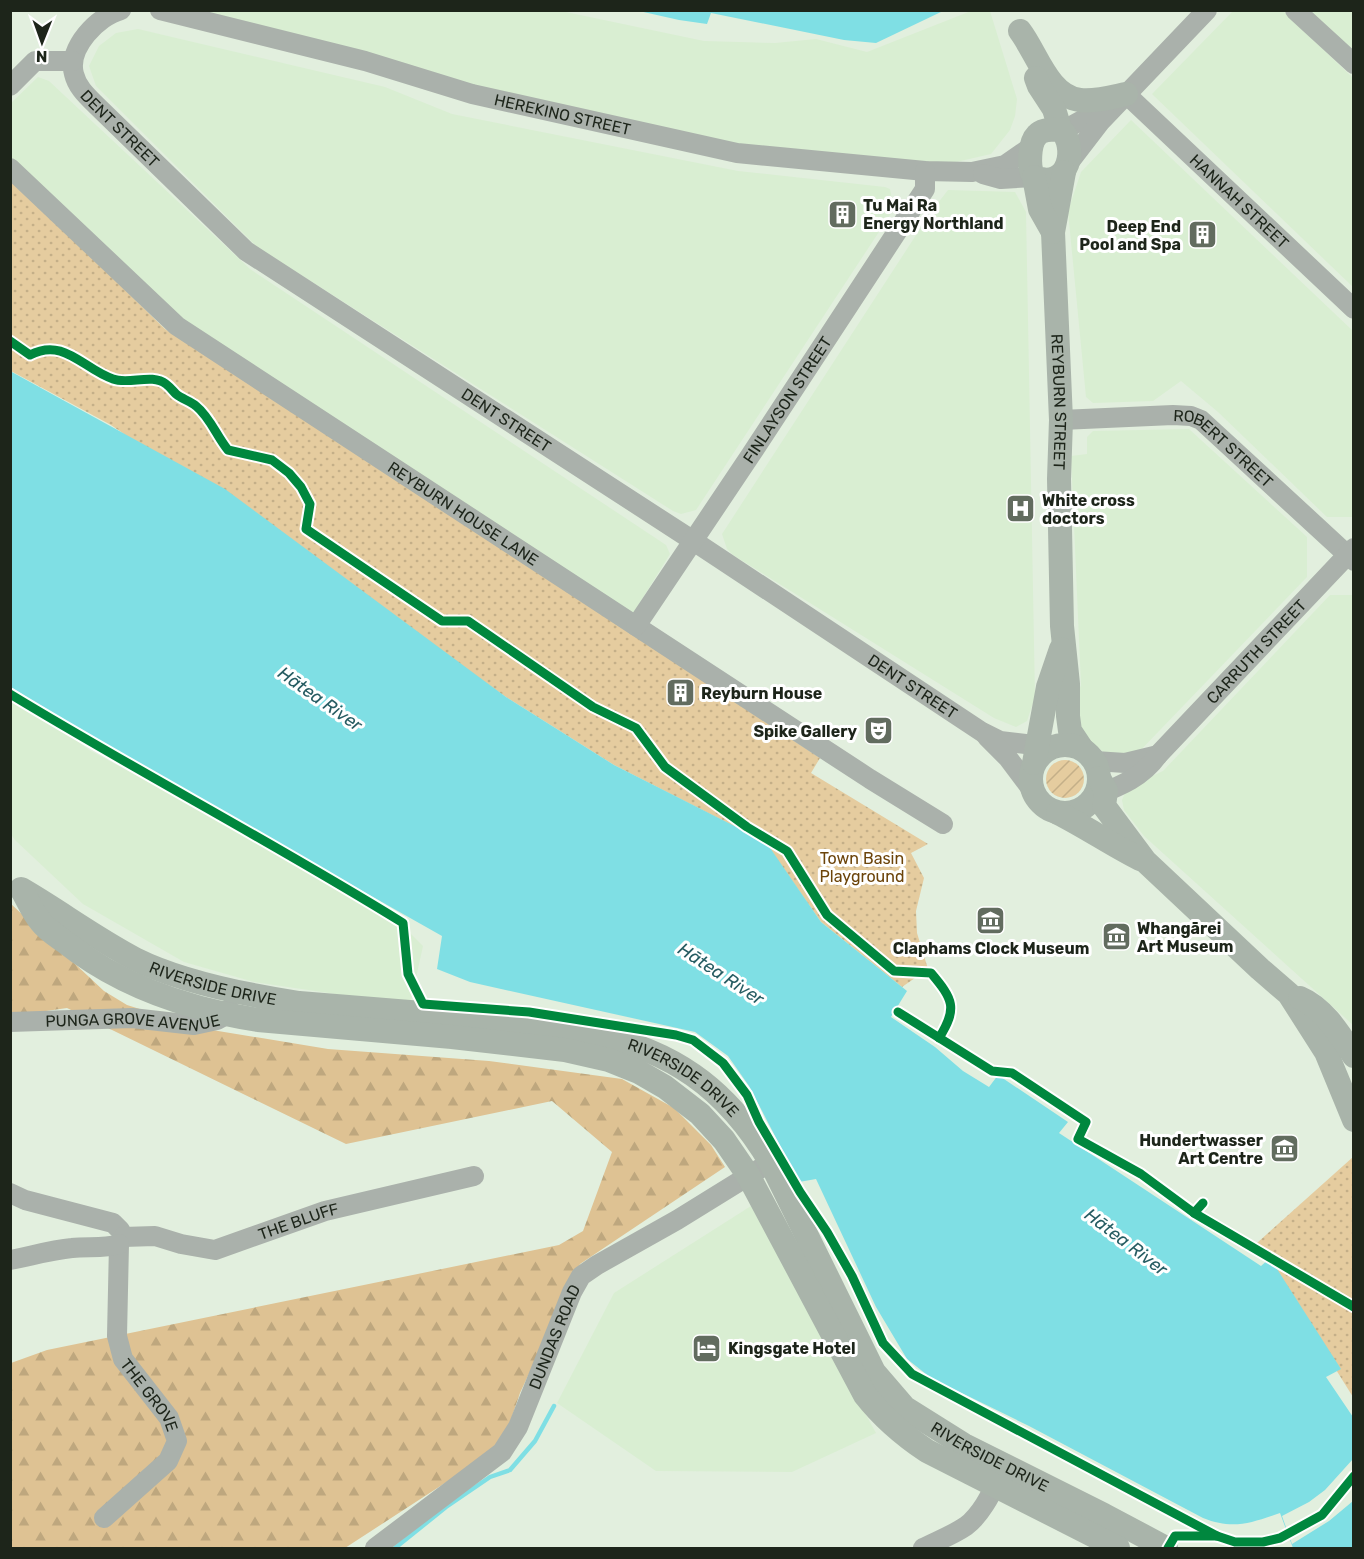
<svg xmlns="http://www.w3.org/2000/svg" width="1364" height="1559" viewBox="0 0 1364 1559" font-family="Rubik,sans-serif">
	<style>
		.built { fill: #d9eed2 }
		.forest { fill: url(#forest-firs) }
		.park { fill: url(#park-dots) }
		.garden { fill: url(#garden-furrows) }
		.water { fill: #7fdfe4 }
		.pier { fill: #e2efde }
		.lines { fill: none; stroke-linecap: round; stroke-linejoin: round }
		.stream { stroke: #7fdfe4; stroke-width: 4.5 }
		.minor { stroke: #aab1ab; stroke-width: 20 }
		.major { stroke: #a9b4aa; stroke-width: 24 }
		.cycleway-casing { stroke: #fff; stroke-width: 13 }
		.cycleway { stroke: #00873e; stroke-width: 9 }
		.labels { text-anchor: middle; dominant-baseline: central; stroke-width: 6; stroke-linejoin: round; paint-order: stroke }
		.street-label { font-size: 16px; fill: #1d251a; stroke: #fff }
		.poi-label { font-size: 16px; font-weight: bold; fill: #1d251a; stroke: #fff; text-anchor: start }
		.park-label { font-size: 16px; fill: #6c440a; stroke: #fff }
		.water-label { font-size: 18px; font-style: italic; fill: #275d63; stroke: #fff }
	</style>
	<defs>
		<pattern id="forest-firs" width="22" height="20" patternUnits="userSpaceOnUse" patternTransform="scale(1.5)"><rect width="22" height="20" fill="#dec293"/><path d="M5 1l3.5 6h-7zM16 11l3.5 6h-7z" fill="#bea77e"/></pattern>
		<pattern id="park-dots" width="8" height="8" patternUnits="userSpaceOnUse" patternTransform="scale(1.5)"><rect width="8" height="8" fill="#e5cc9f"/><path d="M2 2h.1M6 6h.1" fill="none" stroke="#c4af88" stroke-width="1.8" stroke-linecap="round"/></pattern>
		<pattern id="garden-furrows" width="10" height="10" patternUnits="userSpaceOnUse" patternTransform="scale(1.5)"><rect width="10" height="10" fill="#e5cc9f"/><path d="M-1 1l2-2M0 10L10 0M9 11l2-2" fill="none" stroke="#c4af88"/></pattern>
	</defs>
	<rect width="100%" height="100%" fill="#e2efde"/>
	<g class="built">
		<path d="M171 11H561L704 41 775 43 816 39 867 52 971 11H990L1017 99 1015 116 1010 130 991 154 952 163 832 157 684 137Z"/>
		<path d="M1233 11H1283L1353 78V287L1152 94Z"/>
		<path d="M1305 11H1353V53Z"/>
		<path d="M138 29 385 87 452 114 738 171 885 187 890 189 894 209 696 510 681 514 673 511 257 247 96 86 89 66 99 46 116 33Z"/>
		<path d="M38 77 49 81 250 269 666 545 670 554 631 617 199 339 11 160 10 104Z"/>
		<path d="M1131 120 1353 331V517H1327L1218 412 1181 381 1153 401 1093 403 1086 397 1068 211 1081 172Z"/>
		<path d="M948 190 1015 192 1026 212 1035 697 1027 721 1016 727 994 718 733 555 727 549 722 534 931 212Z"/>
		<path d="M1189 429 1307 537V577L1136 755 1106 754 1085 737 1080 728 1076 697 1081 685 1071 456 1087 454V437L1093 431Z"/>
		<path d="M1330 595H1353V1025L1144 836 1124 810 1122 800 1127 788 1163 771Z"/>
		<path d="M10 689 89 750 287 856 408 931 423 946 410 1005 254 982 184 962 83 904 15 840 11 834Z"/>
		<path d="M751 1206 876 1433 792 1472 656 1471 557 1403 614 1293Z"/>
	</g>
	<path class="forest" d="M10 903 104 991 127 1005 200 1028 328 1049 489 1061 622 1079 674 1108 711 1145 725 1167 580 1264 520 1393 502 1446 345 1548H11V1363L47 1350 559 1245 583 1231 612 1152 552 1101 346 1144 67 1008 11 1016Z"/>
	<g class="park">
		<path d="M10 177 165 329 471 528 820 758 811 773 928 844 911 853 924 878 916 911 917 933 928 969 902 987 821 922 765 842 614 765 506 697 111 425 11 371Z"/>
		<path d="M1353 1157V1397L1257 1243Z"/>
	</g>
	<circle class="garden" cx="1065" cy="779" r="19"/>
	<g class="water">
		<path d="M639 11H943L876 43 844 40 711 13 707 24 679 20Z"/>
		<path d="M10 371 225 489 506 697 614 765 766 842 821 922 907 991 891 1017 935 1047 963 1071 989 1087 998 1075 1068 1122 1059 1133 1261 1266 1270 1258 1341 1369 1326 1377 1353 1417V1548H1293L1280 1513C1251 1523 1233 1530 1203 1518L1029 1426 931 1378 907 1359 876 1307 816 1179 799 1182 749 1086 728 1056 695 1032 470 982 437 969 442 936 90 737 11 687Z"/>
	</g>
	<path class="pier" d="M1353 1459V1501L1329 1521 1292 1544 1282 1516 1309 1502 1325 1490Z"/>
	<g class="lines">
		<path class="stream" d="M395 1548 446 1507 490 1477 510 1470 535 1441 554 1406"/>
		<g class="minor">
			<path id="s1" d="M121 10C98 16 67 48 74 74 77 87 87 96 96 105L246 251 692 540 982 732 1000 741 1051 747"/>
			<path id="s2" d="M160 10 365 61 472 94 737 153 925 171 972 172 1005 165 1031 147"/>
			<path d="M1295 10 1354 64"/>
			<path d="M10 86 35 61H73"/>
			<path id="s3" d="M1126 94 1354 309"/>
			<path d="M1062 131 1106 107"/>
			<path d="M1068 164 1101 121 1207 10"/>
			<path id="s4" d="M10 168 177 326 870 779 943 824"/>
			<path d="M983 174 1001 179 1033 177"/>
			<path id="s5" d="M1061 420 1173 415 1191 416 1201 420 1354 561"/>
			<path id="s6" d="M636 626 750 456 925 189V171"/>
			<path d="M987 737 1008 758 1032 790"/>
			<path d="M1095 761 1125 763 1158 755"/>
			<path id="s7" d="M1095 796C1120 786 1143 777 1158 755L1354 548"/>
			<path id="s8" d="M10 1022 132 1018 194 1025 217 1020 226 1015 229 1009"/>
			<path id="s9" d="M10 1193 25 1200 113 1223 120 1230 123 1237 119 1244 117 1336 123 1359 169 1418 177 1441 168 1461 104 1518"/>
			<path id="s10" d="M123 1237 155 1236 181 1244 215 1250 325 1211 474 1176"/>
			<path d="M10 1260C31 1256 51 1250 72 1248 87 1246 104 1249 119 1244"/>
			<path id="s11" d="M375 1548 502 1452 518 1427 572 1292 581 1276 597 1265 677 1220 761 1168"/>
			<path d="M923 1548C937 1541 953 1535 966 1526 982 1514 992 1492 1001 1474"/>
		</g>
		<g class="major">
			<path d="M1020 31C1037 53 1048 96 1080 100 1094 102 1112 97 1126 94"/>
			<path d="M1036 78 1039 86 1054 109 1060 129"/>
			<path d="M1060 129C1078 145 1070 191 1034 177 1028 168 1029 143 1037 135 1042 129 1053 130 1060 129Z"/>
			<path id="s12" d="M1064 172 1053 232 1061 420 1059 479 1062 626 1068 684V716L1070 731 1082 749"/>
			<path d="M1034 177 1040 209 1053 232"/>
			<circle cx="1065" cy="779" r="34"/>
			<path d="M1034 763 1048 687 1061 649"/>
			<path d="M1099 778 1106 791 1104 806 1145 861 1260 969 1289 994 1326 1052 1354 1120"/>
			<path d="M1058 813C1086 827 1112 845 1140 859"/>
			<path id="s13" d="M21 889C59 911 95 938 135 959 181 982 247 995 299 1003 356 1008 414 1012 471 1017 547 1025 629 1030 693 1075 726 1098 751 1129 771 1163L874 1372 905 1408 964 1445 1104 1515 1166 1548"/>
			<path d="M22 890C28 901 33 913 41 922 47 930 57 936 65 942 121 987 188 1009 258 1020L452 1037 565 1050 609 1060 639 1072 665 1087 700 1114 724 1140 748 1175 865 1395C883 1418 903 1435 927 1451L1118 1548"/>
			<path d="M1300 998C1324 1008 1340 1035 1354 1056"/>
		</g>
		<defs>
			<g id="cycleway">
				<path d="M10 341 30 355C64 337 83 369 113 379 129 385 152 373 166 384 170 387 173 391 176 394 182 399 190 401 196 406 210 417 217 437 228 450L272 460 289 473 301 487 310 504 306 529 442 621H468L593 707 636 728 665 767 747 827 787 851 827 915 894 971 931 973C953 999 958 1008 939 1038"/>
				<path d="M10 694C140 773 274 843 403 923L408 974 423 1004 529 1012 676 1035 693 1040 723 1063 747 1095 759 1122 800 1192 827 1232 852 1276 883 1343 912 1374 1217 1536"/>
				<path d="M898 1012 992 1071 1012 1073 1086 1122 1078 1139 1141 1174 1194 1213 1203 1203"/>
				<path d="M1194 1213 1354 1307"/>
				<path d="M1168 1548 1175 1536H1217L1235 1542H1263L1280 1538 1322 1515 1354 1476"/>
			</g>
		</defs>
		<use href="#cycleway" class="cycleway-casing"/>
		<use href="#cycleway" class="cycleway"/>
	</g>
	<defs>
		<symbol id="building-square" viewBox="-11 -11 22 22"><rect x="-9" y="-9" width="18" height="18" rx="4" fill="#626c5f" stroke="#fff"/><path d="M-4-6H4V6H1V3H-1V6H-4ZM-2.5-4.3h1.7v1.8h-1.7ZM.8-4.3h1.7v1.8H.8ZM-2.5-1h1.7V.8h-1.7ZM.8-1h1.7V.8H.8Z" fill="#fff"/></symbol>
		<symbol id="hospital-square" viewBox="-11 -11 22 22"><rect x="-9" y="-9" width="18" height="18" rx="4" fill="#626c5f" stroke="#fff"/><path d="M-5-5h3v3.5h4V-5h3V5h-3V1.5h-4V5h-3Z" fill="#fff"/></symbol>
		<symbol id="theatre-square" viewBox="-11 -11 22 22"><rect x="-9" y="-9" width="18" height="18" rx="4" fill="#626c5f" stroke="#fff"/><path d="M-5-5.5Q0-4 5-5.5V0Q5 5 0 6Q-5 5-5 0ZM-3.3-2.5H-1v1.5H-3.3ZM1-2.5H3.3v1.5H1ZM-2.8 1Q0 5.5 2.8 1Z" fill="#fff"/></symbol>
		<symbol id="museum-square" viewBox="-11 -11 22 22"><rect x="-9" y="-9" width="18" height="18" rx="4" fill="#626c5f" stroke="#fff"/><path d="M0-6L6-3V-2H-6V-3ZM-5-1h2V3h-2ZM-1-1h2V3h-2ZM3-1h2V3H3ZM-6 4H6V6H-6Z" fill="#fff"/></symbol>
		<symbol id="hotel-square" viewBox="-11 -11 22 22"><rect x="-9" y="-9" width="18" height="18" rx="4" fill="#626c5f" stroke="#fff"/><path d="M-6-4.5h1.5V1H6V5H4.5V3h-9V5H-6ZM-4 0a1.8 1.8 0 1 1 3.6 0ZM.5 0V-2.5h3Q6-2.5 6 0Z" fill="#fff"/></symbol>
	</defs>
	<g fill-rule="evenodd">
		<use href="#building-square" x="826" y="198" width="33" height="33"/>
		<use href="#building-square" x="1186" y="218" width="33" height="33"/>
		<use href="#hospital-square" x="1004" y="492" width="33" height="33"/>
		<use href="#building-square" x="664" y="676" width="33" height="33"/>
		<use href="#theatre-square" x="862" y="714" width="33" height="33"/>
		<use href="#museum-square" x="974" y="904" width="33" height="33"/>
		<use href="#museum-square" x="1100" y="920" width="33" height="33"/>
		<use href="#museum-square" x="1268" y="1132" width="33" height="33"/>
		<use href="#hotel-square" x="690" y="1332" width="33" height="33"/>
	</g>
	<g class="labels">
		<g class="street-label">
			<text stroke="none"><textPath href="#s2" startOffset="416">HEREKINO STREET</textPath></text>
			<text stroke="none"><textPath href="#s1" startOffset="158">DENT STREET</textPath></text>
			<text stroke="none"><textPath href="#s3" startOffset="156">HANNAH STREET</textPath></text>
			<text stroke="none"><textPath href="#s6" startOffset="272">FINLAYSON STREET</textPath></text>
			<text stroke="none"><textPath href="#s12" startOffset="231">REYBURN STREET</textPath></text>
			<text stroke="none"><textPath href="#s1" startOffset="644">DENT STREET</textPath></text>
			<text stroke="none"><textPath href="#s5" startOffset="174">ROBERT STREET</textPath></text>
			<text stroke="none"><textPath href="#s4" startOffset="572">REYBURN HOUSE LANE</textPath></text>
			<text stroke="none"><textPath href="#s7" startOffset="219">CARRUTH STREET</textPath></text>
			<text stroke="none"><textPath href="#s1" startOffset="1130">DENT STREET</textPath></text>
			<text stroke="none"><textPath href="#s13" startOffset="216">RIVERSIDE DRIVE</textPath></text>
			<text stroke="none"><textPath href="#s8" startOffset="123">PUNGA GROVE AVENUE</textPath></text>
			<text stroke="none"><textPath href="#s13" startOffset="702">RIVERSIDE DRIVE</textPath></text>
			<text stroke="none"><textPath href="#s10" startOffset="182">THE BLUFF</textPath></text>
			<text stroke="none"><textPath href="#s11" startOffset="286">DUNDAS ROAD</textPath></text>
			<text stroke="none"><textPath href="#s9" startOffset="294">THE GROVE</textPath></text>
			<text stroke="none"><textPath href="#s13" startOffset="1206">RIVERSIDE DRIVE</textPath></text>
		</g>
		<g class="poi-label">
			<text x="863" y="205">Tu Mai Ra<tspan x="863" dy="18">Energy Northland</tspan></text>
			<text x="1181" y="226" text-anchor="end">Deep End<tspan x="1181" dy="18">Pool and Spa</tspan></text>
			<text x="1042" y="500">White cross<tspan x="1042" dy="18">doctors</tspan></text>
			<text x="701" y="693">Reyburn House</text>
			<text x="857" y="731" text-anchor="end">Spike Gallery</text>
			<text x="1137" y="928">Whangārei<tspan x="1137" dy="18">Art Museum</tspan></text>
			<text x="991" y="948" text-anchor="middle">Claphams Clock Museum</text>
			<text x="1263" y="1140" text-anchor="end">Hundertwasser<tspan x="1263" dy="18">Art Centre</tspan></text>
			<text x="728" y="1348">Kingsgate Hotel</text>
		</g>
		<g class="park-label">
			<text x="862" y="858">Town Basin<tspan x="862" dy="18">Playground</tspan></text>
		</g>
		<g class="water-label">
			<text transform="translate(320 699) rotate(35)">Hātea River</text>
			<text transform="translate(721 974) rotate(33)">Hātea River</text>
			<text transform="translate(1126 1242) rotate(37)">Hātea River</text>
		</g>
	</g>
	<rect width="1364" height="1559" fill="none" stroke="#1d251a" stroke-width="24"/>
	<g transform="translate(42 42) rotate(181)" stroke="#ffffff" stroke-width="4.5" paint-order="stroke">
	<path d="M0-4.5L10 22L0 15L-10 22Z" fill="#1d251a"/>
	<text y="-9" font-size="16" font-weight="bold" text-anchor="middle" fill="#1d251a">N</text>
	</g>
</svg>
